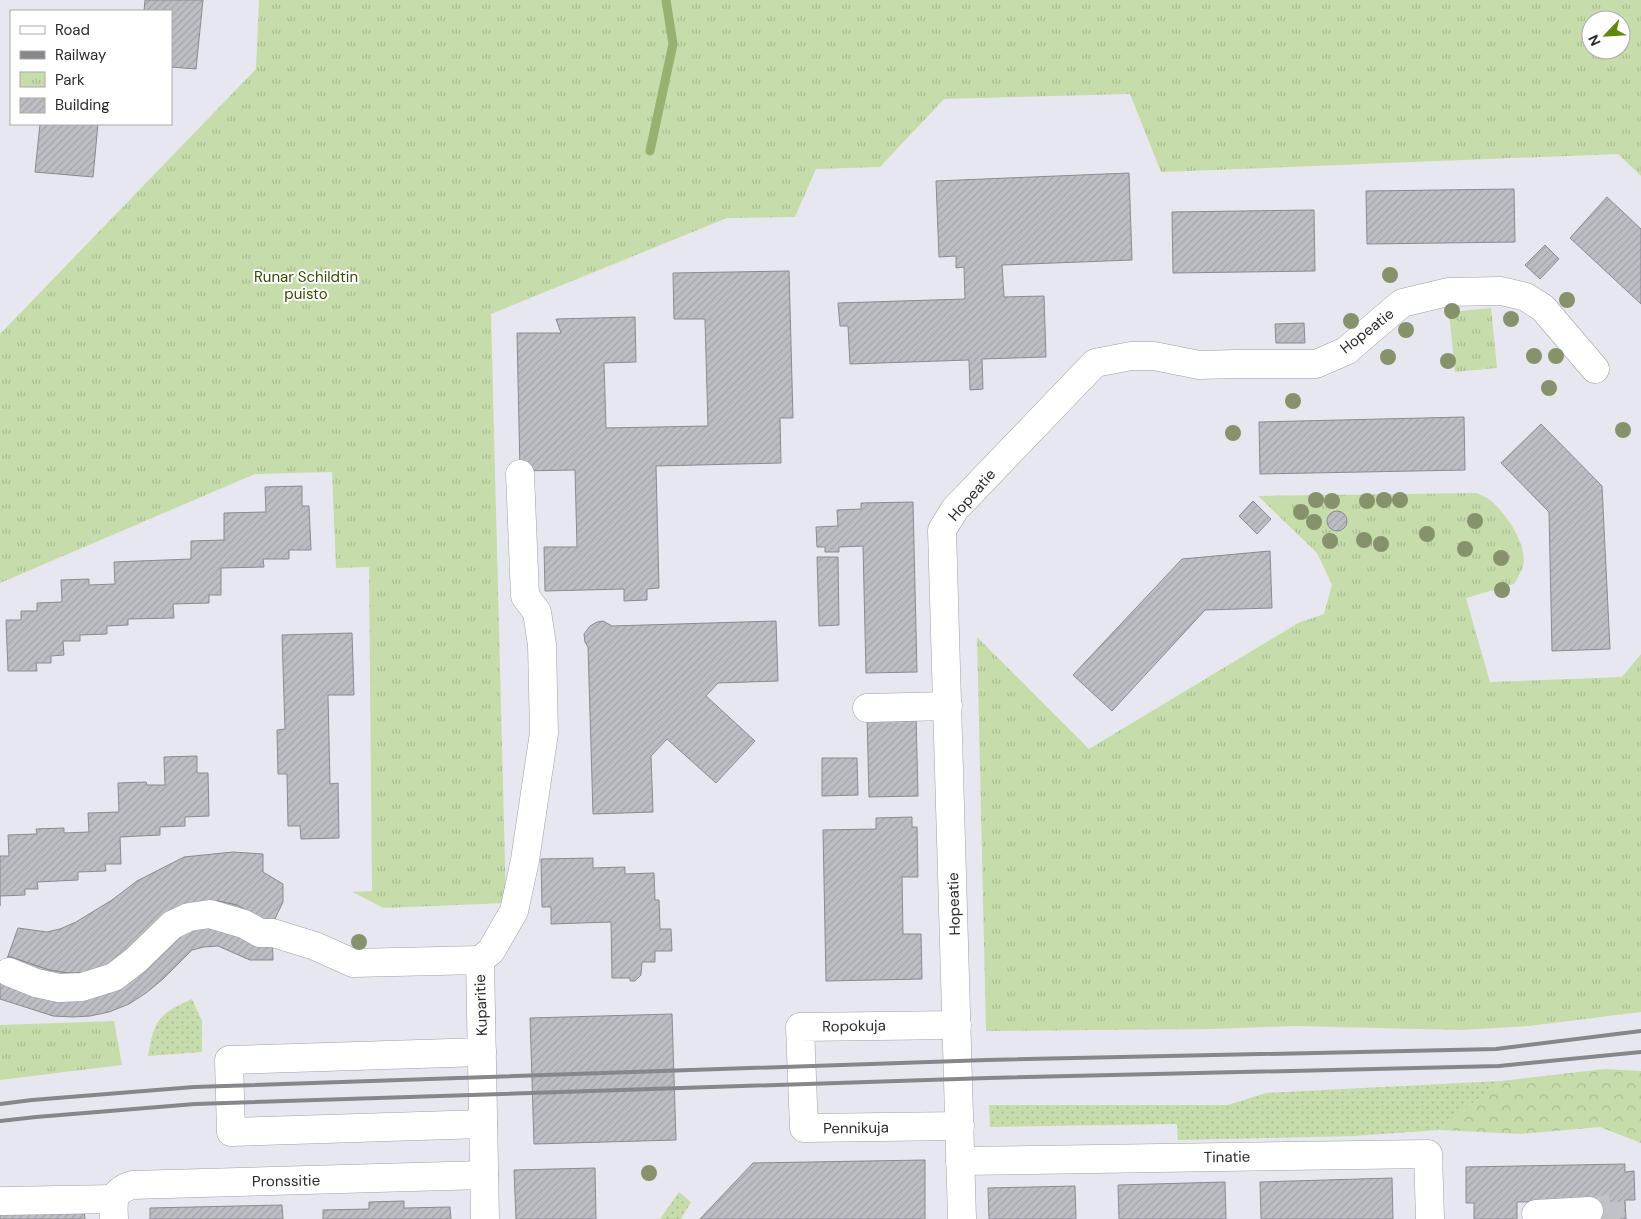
<svg xmlns="http://www.w3.org/2000/svg" width="1641" height="1219" viewBox="0 0 1641 1219" font-family="'DM Sans',sans-serif">
	<style>
		.grass { fill: url(#grass-dots) }
		.forest { fill: url(#forest-crowns) }
		.park { fill: url(#park-tufts); fill-rule: evenodd }
		.lines { fill: none; stroke-linecap: round; stroke-linejoin: round }
		.stream { stroke: #96b170; stroke-width: 9 }
		.building { fill: url(#building-hatch); stroke: #8a8b92 }
		.minor-tunnel { stroke: #c1c2c8; stroke-width: 28; stroke-dasharray: 28 14; stroke-linecap: butt }
		.minor-casing { stroke: #9f9fa7; stroke-width: 29 }
		.minor { stroke: #fff; stroke-width: 28 }
		.rail { stroke: #86868b; stroke-width: 4 }
		.tree { fill: #85926c }
		.labels { text-anchor: middle; dominant-baseline: central; stroke-width: 4; stroke-linejoin: round; paint-order: stroke }
		.park-label { font-size: 15px; fill: #344c00; stroke: #fff }
		.street-label { font-size: 15px; fill: #2a2a2d; stroke: #fff }
	</style>
	<defs>
		<pattern id="grass-dots" width="8" height="8" patternUnits="userSpaceOnUse" patternTransform="scale(1.25)"><rect width="8" height="8" fill="#c6dcab"/><path d="M2 2h.1M6 6h.1" fill="none" stroke="#aabd93" stroke-width="1.8" stroke-linecap="round"/></pattern>
		<pattern id="forest-crowns" width="20" height="18" patternUnits="userSpaceOnUse" patternTransform="scale(1.25)"><rect width="20" height="18" fill="#c6dcab"/><path d="M2 6a3 3 0 1 1 6 0M12 15a3 3 0 1 1 6 0" fill="none" stroke="#aabd93"/></pattern>
		<pattern id="park-tufts" width="24" height="20" patternUnits="userSpaceOnUse" patternTransform="scale(1.25)"><rect width="24" height="20" fill="#c6dcab"/><path d="M3 7l-1-3M5 7V3M7 7l1-3M15 17l-1-3M17 17v-4M19 17l1-3" fill="none" stroke="#aabd93"/></pattern>
		<pattern id="building-hatch" width="6" height="6" patternUnits="userSpaceOnUse" patternTransform="scale(1.25)"><rect width="6" height="6" fill="#bdbec5"/><path d="M-1 1l2-2M0 6l6-6M5 7l2-2" fill="none" stroke="#a3a3aa"/></pattern>
	</defs>
	<rect width="100%" height="100%" fill="#e7e8ef"/>
	<g class="grass">
		<path d="M192 999 202 1021V1052L148 1056C154 1019 159 1014 192 999Z"/>
		<path d="M1501 1081 1439 1130 1355 1136 1178 1140 1177 1124 990 1127 989 1105H1228L1266 1093Z"/>
		<path d="M679 1192 691 1202 681 1219H660Z"/>
	</g>
	<path class="forest" d="M1605 1069 1641 1071V1143L1600 1127 1521 1134 1439 1130 1501 1081Z"/>
	<g class="park">
		<path d="M259 0H1641V176L1618 154 1161 172 1130 94 944 99 880 167 816 169 795 217 727 218 491 314 506 903 383 908 353 892 372 891 369 567 336 568 332 472 255 474 0 583V334L256 69ZM1591 20H1621V50H1591Z"/>
		<path d="M1491 308 1497 368 1455 372 1449 312Z"/>
		<path d="M1476 493C1481 495 1486 497 1490 500 1506 513 1528 545 1523 566 1521 572 1517 579 1514 584L1466 598 1490 682 1622 677 1641 654V1012L1529 1026 1461 1030 1295 1026 1213 1029 986 1031 977 637 1089 749 1298 623 1324 614 1332 585 1317 553 1258 496Z"/>
		<path d="M114 1021 122 1065 0 1080V1025Z"/>
	</g>
	<g class="lines">
		<path class="stream" d="M650 151 673 44 666 0"/>
	</g>
	<g class="building">
		<path d="M145 0H203L196 69 171 67V11H144Z"/>
		<path d="M40 124H98L93 177 35 172Z"/>
		<path d="M1129 173 1132 260 1002 265 1004 297 1044 296 1046 357 982 359 983 389 970 390 969 360 850 364 848 326H840L838 303 965 299 964 267 956 268V256L939 257 936 181Z"/>
		<path d="M1514 189 1515 242 1367 244 1366 191Z"/>
		<path d="M1607 197 1641 229V304L1570 238Z"/>
		<path d="M1314 210 1315 271 1173 273 1172 212Z"/>
		<path d="M1545 245 1559 259 1540 279 1525 265Z"/>
		<path d="M789 271 793 418H780L781 463 656 466 659 588 647 589V600L624 601V589L545 591 544 547H577L575 470 520 471 517 333H561L556 319 635 317 636 362 604 363 606 428 708 426 705 319H674L673 273Z"/>
		<path d="M1304 323 1305 343H1276L1275 324Z"/>
		<path d="M1464 417 1465 470 1260 474 1259 422Z"/>
		<path d="M1541 424 1602 486 1610 649 1552 651 1549 512 1501 463Z"/>
		<path d="M302 486V506H309L311 550H289V559H263L264 567 221 568V595H209V603L173 604 174 618 128 619V625L107 626V634L80 635V641H63L64 655 51 656V663H36L37 671H8L6 620H21V611H37V603L62 602 61 580 89 579V585L115 584 114 562 191 559V541L224 540V513L266 512 265 487Z"/>
		<path d="M1253 501 1271 519 1257 534 1239 516Z"/>
		<path d="M913 502 917 672 866 673 863 546 839 547V552H825V547H817L816 527 838 526 837 510 861 509V503Z"/>
		<circle cx="1337" cy="521" r="10"/>
		<path d="M1270 551 1272 608 1205 610 1112 711 1073 675 1182 559Z"/>
		<path d="M817 557H838L839 625 819 626Z"/>
		<path d="M603 621 612 626 776 621 778 681 718 683 706 696 755 741 716 783 667 739 651 756 653 812 593 814 588 647 585 642 584 634 590 626 597 622Z"/>
		<path d="M352 633 354 695H328L330 784 338 783 339 838 301 839 300 826H288L287 774H278L277 730 285 729 282 635Z"/>
		<path d="M916 714 918 796 869 797 867 715Z"/>
		<path d="M197 756V773H208L209 816 185 817V826L160 827V835L120 837 121 864H105L106 871 78 872V880L37 882 38 889H25V895L0 896V906V856H9L8 835 37 834 36 829 64 828V833L89 832 88 813 119 812 118 783 146 782 147 785H165L164 757Z"/>
		<path d="M822 758H857L858 795 822 796Z"/>
		<path d="M912 817V827H917L918 877H902L903 934H921L922 979 826 981 823 830 876 829V818Z"/>
		<path d="M233 852 263 854V872L283 884V902L272 925 237 905 218 901 198 903 103 968 86 973H69L49 970 8 956 18 928 47 932 60 929 76 922 112 900 137 881 184 857Z"/>
		<path d="M593 858V868L625 867V874L654 873 655 900H659L660 929H671L672 951H655V962H642L641 975 635 981H630V978H612L611 922 551 924V907H542L541 859Z"/>
		<path d="M218 901 237 905 272 925 273 960H250L218 946 204 947 192 950 163 979 146 993 129 1004 109 1012 90 1016 73 1017 53 1016 0 999V978L8 956 49 970 69 973H86L103 968 198 903Z"/>
		<path d="M672 1014 676 1140 534 1144 530 1018Z"/>
		<path d="M925 1160V1219H700L753 1163Z"/>
		<path d="M1625 1164V1172L1634 1171 1635 1200H1625L1626 1219H1589V1201L1517 1202V1219H1474V1203H1466V1167Z"/>
		<path d="M595 1168 596 1219H516L514 1170Z"/>
		<path d="M1392 1178 1393 1219H1261L1260 1182Z"/>
		<path d="M1225 1182 1226 1219H1119L1118 1185Z"/>
		<path d="M1075 1186 1076 1219H989L988 1188Z"/>
		<path d="M404 1201V1208L450 1207 451 1219H323V1210L369 1209V1202Z"/>
		<path d="M282 1205 283 1219H150V1208Z"/>
		<path d="M84 1208 85 1219H0V1209Z"/>
	</g>
	<g class="lines">
		<path class="minor-tunnel" d="M1589 1211 1610 1209V1200"/>
		<defs>
			<g id="minor">
				<path d="M867 708 948 706"/>
				<path d="M480 960 491 951 514 911 525 860 544 733 542 645 537 612 525 596 520 474"/>
				<path d="M9 972 36 983 59 988 82 987 114 977 136 960 172 925 189 917 210 914 244 924 260 933H273L315 946 353 963 480 960 485 1219"/>
				<path d="M957 1025 800 1027 804 1128 960 1126"/>
				<path d="M482 1052 229 1060 231 1132 483 1124"/>
				<path d="M960 1161 1428 1154 1430 1219"/>
				<path d="M3 1201 114 1199"/>
				<path d="M1536 1214 1589 1211"/>
				<path d="M114 1219C113 1200 112 1192 132 1185L484 1175"/>
				<path d="M962 1219 942 530 955 509 1095 363 1131 356H1154L1199 365 1237 364H1316L1346 351 1402 303 1448 292 1501 291 1526 297 1543 308 1595 369"/>
			</g>
		</defs>
		<use href="#minor" class="minor-casing"/>
		<use href="#minor" class="minor"/>
		<g class="rail">
			<path d="M0 1104 32 1100 194 1087 987 1060 1496 1049 1641 1031"/>
			<path d="M0 1121 36 1117 195 1104 988 1078 1499 1066 1641 1052"/>
		</g>
	</g>
	<g class="tree">
		<circle cx="1390" cy="275" r="8"/>
		<circle cx="1567" cy="300" r="8"/>
		<circle cx="1452" cy="311" r="8"/>
		<circle cx="1511" cy="319" r="8"/>
		<circle cx="1351" cy="321" r="8"/>
		<circle cx="1406" cy="330" r="8"/>
		<circle cx="1534" cy="356" r="8"/>
		<circle cx="1556" cy="356" r="8"/>
		<circle cx="1388" cy="357" r="8"/>
		<circle cx="1448" cy="361" r="8"/>
		<circle cx="1549" cy="388" r="8"/>
		<circle cx="1293" cy="401" r="8"/>
		<circle cx="1623" cy="430" r="8"/>
		<circle cx="1233" cy="433" r="8"/>
		<circle cx="1316" cy="500" r="8"/>
		<circle cx="1384" cy="500" r="8"/>
		<circle cx="1400" cy="500" r="8"/>
		<circle cx="1332" cy="501" r="8"/>
		<circle cx="1367" cy="501" r="8"/>
		<circle cx="1301" cy="512" r="8"/>
		<circle cx="1475" cy="521" r="8"/>
		<circle cx="1314" cy="522" r="8"/>
		<circle cx="1427" cy="534" r="8"/>
		<circle cx="1364" cy="540" r="8"/>
		<circle cx="1330" cy="541" r="8"/>
		<circle cx="1381" cy="544" r="8"/>
		<circle cx="1465" cy="549" r="8"/>
		<circle cx="1501" cy="558" r="8"/>
		<circle cx="1502" cy="590" r="8"/>
		<circle cx="359" cy="942" r="8"/>
		<circle cx="649" cy="1173" r="8"/>
	</g>
	<g class="labels">
		<g class="park-label">
			<text x="306" y="277">Runar Schildtin<tspan x="306" dy="17">puisto</tspan></text>
		</g>
		<g class="street-label">
			<text transform="translate(1367 331) rotate(-38)">Hopeatie</text>
			<text transform="translate(972 495) rotate(-49)">Hopeatie</text>
			<text transform="translate(954 904) rotate(-92)">Hopeatie</text>
			<text transform="translate(481 1005) rotate(-92)">Kuparitie</text>
			<text transform="translate(854 1026) rotate(-1)">Ropokuja</text>
			<text transform="translate(856 1128) rotate(-1)">Pennikuja</text>
			<text transform="translate(1227 1157) rotate(-1)">Tinatie</text>
			<text transform="translate(286 1181) rotate(-1)">Pronssitie</text>
		</g>
	</g>
	<rect x="10" y="10" width="162" height="115" fill="#ffffff" stroke="#aaaaab"/>
	<rect x="20" y="26" width="25" height="8" fill="#ffffff" stroke="#aaaaab"/>
	<text x="55" y="35" font-size="15" fill="#2a2a2d">Road</text>
	<rect x="20" y="51" width="25" height="8" fill="#86868b" stroke="#aaaaab"/>
	<text x="55" y="60" font-size="15" fill="#2a2a2d">Railway</text>
	<rect x="20" y="72" width="25" height="15" fill="url(#park-tufts)" stroke="#aaaaab"/>
	<text x="55" y="85" font-size="15" fill="#2a2a2d">Park</text>
	<rect x="20" y="98" width="25" height="15" fill="url(#building-hatch)" stroke="#aaaaab"/>
	<text x="55" y="110" font-size="15" fill="#2a2a2d">Building</text>
	<g transform="translate(1606 35) rotate(245)"><circle r="24" fill="#ffffff" stroke="#aaaaab"/>
	<path d="M0-4L9 19L0 12L-9 19Z" fill="#60860a"/>
	<text y="-8" font-size="14" font-weight="bold" text-anchor="middle" fill="#2a2a2d">N</text>
	</g>
</svg>
